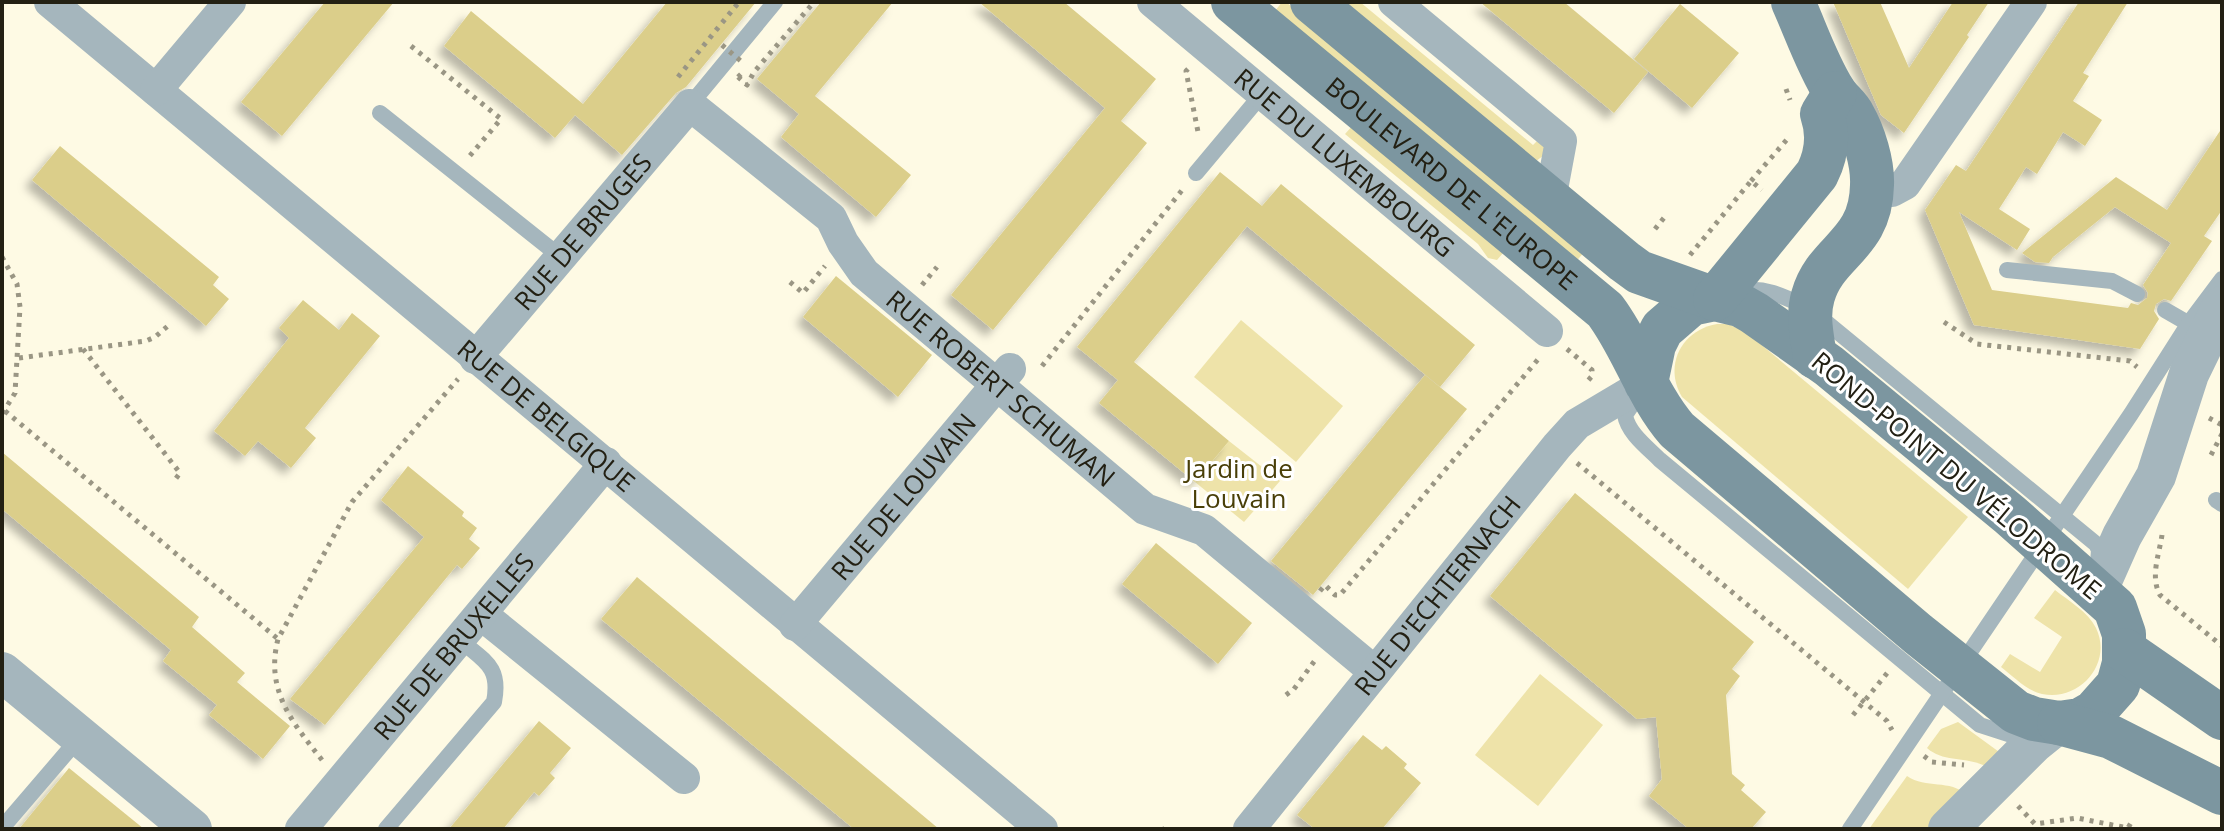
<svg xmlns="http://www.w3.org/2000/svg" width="2224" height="831" viewBox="0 0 2224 831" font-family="'Open Sans',sans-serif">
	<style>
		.green { fill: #eee3a9 }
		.building { fill: #dbce8a; filter: url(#shadow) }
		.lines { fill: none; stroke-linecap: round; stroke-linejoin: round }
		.path { stroke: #9a9684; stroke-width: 5; stroke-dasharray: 4 6; stroke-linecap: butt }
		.service { stroke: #a5b6bd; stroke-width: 16 }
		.minor { stroke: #a5b6bd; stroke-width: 32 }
		.tertiary { stroke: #a5b6bd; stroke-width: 40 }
		.secondary { stroke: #7c96a0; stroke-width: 44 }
		.path-bridge { stroke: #9a9684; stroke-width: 5; stroke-dasharray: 4 6; stroke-linecap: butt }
		.labels { text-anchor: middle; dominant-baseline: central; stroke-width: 6; stroke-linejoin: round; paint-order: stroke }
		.street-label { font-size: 26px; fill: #232013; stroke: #fff }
		.park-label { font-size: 26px; fill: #493f08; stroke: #fff }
	</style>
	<defs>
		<filter id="shadow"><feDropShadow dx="-7" dy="7" stdDeviation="4" flood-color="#0004"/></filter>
	</defs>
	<rect width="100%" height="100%" fill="#fefae4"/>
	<g class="green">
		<path d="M1282 2H1286L1586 250 1573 265 1272 15Z"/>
		<path d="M1336 2H1360L1533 145 1540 138 1544 144V155L1535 162Z"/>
		<path d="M1355 123 1503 253 1497 260 1488 258 1478 244 1345 134Z"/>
		<path d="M1241 320 1343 406 1296 462 1194 377Z"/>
		<path d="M1717 324H1728L1746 332 1968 517 1908 589 1682 397C1663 365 1682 330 1717 324Z"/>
		<path d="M1229 441 1280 481 1244 522 1195 482Z"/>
		<path d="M2055 590C2069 601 2088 612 2096 628 2113 663 2080 702 2042 694 2027 691 2013 676 2001 667L2010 654 2040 672 2062 637 2034 618Z"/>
		<path d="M1540 674 1603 725 1538 806 1475 755Z"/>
		<path d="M1958 722 2006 757 1993 771C1972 754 1946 765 1927 748L1941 729Z"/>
		<path d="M1907 776C1926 789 1950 779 1967 795L1933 829H1869Z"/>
	</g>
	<g class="building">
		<path d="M325 2H394L282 136 241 102Z"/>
		<path d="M667 2H756L686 87 676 93 622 155 575 115 555 138 444 46 471 11 583 104Z"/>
		<path d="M821 2H893L815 96 911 175 876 217 781 137 799 114 757 79Z"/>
		<path d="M979 2H1064L1156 79 1121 121 1147 143 993 330 951 295 1105 108Z"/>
		<path d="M1480 2H1564L1648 72 1614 113Z"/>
		<path d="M1833 2H1880L1909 68 1953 2H1989L1967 35 1969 37 1904 133 1881 115Z"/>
		<path d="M2079 2H2128L2083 73 2089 76 2073 101 2102 120 2085 146 2063 132 2037 174 2026 167 1999 209 2030 229 2017 250 1959 212 1992 290 2128 308 2131 303 2138 305 2147 298 2148 293 2143 285 2171 243 2115 207 2053 257 2049 263 2035 262 2022 253 2116 177 2167 210 2222 128V210L2204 236 2212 241 2171 301 2164 299 2156 304 2154 311 2159 319 2140 349 1974 325 1925 210 1956 165 1966 171Z"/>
		<path d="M1680 4 1739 53 1692 108 1634 59Z"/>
		<path d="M60 146 219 277 213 285 229 299 206 326 32 180Z"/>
		<path d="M1220 172 1262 206 1281 184 1475 345 1440 387 1247 226 1134 362 1229 441 1195 482 1099 403 1118 380 1077 347Z"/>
		<path d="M836 276 932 355 898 397 803 317Z"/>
		<path d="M303 300 339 330 352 313 380 336 305 428 316 438 291 468 258 441 245 456 214 431 289 338 279 328Z"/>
		<path d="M1425 375 1467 409 1313 595 1271 561Z"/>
		<path d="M2 452 199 617 192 627 245 673 237 682 290 726 263 759 209 715 217 705 163 661 171 650 2 509Z"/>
		<path d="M408 466 464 512 462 516 477 528 469 539 480 548 462 569 457 565 325 725 290 699 424 537 381 500Z"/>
		<path d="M1575 493 1754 642 1732 669 1740 676 1726 695 1732 774 1745 785 1741 790 1766 812 1751 829H1689L1649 796 1662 779 1656 717 1637 719 1490 596Z"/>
		<path d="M1156 543 1252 623 1218 664 1122 584Z"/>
		<path d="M637 577 939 829H854L601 619Z"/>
		<path d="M539 721 571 748 550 773 555 778 539 796 534 792 503 829H449Z"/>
		<path d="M1363 735 1382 750 1386 746 1407 764 1404 768 1421 783 1382 829H1315L1297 815Z"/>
		<path d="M69 768 144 829H19Z"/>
	</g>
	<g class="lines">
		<g class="path">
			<path d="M411 46 501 119 468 158"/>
			<path d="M1188 69 1186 71 1199 137"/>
			<path d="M678 77 739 2"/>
			<path d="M738 77 747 85 754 72 814 2"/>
			<path d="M1786 89 1790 100"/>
			<path d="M1751 181 1790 136"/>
			<path d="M1655 229 1667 214"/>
			<path d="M1690 255 1751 181 1762 190"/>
			<path d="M2 257 17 284 20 307 15 393 2 414"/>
			<path d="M790 282 803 293 825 266"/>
			<path d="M922 285 937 267"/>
			<path d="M1944 322 1977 344 2130 361 2137 367"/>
			<path d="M83 349 180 473 174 481"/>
			<path d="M1567 349 1592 370V376L1585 384"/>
			<path d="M19 358 146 341 155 337 169 325"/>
			<path d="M1042 366 1183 189"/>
			<path d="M5 411 278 639"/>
			<path d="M2209 418 2222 425"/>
			<path d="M2211 455 2222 434"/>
			<path d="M1577 463 1887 721 1892 730"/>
			<path d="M2162 535C2159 555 2150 577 2160 595L2222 646"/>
			<path d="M1320 591 1325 585 1335 595H1340L1540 357"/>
			<path d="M1286 695 1294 689 1316 659"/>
			<path d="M1853 715 1888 672"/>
			<path d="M1924 756 1932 762 1964 765"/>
			<path d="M322 760C292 722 265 690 278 639L352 502 458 379"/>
			<path d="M2018 806 2035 824 2077 818 2128 828 2132 821"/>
			<path d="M1164 829 1165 828"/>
		</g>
		<g class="service">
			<path d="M690 105 775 2"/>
			<path d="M380 113 562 258"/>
			<path d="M1196 173 1263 93"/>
			<path d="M2007 270 2112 281 2137 294"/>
			<path d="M1739 291C1766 286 1787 298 1810 309L2096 544 2099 550 2098 563"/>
			<path d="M2165 310 2198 329"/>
			<path d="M1638 396 1625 415C1628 433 1647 447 1660 460L1980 725 2014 736 2034 730"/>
			<path d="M2216 500 2222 504"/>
			<path d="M2 828 80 737"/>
			<path d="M386 829 494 702C501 666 484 661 460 640"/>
			<path d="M1850 829 2131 414 2189 323 2222 279"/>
		</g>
		<g class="minor">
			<path id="s1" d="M50 2C381 278 712 552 1042 829"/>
			<path id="s2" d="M1153 2 1547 331"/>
			<path d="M1394 2 1561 141 1550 200"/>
			<path d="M156 90 230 2"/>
			<path d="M1872 187 1892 191 1905 184 2031 2"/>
			<path id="s3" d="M475 358 690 105 831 218 843 243 864 273 1145 509 1204 530 1375 672"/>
			<path d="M481 614 684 778"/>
			<path id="s4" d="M795 625 1010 369"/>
			<path id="s5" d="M301 829 606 463"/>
			<path id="s6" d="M1249 829 1557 446 1577 424 1646 383"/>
		</g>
		<g class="tertiary">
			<path d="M2098 590 2122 536 2156 476 2189 374 2222 306"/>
			<path d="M2 672 192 829"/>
			<path d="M1948 829 2033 744 2059 723"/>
		</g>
		<g class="secondary">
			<path id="s7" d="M1233 2 1605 310C1633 347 1646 394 1677 430L1918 634 2016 712 2034 719 2059 723 2080 720 2094 712 2118 685 2124 663V634L2115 608 2010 515 1829 366 1754 313 1740 305 1715 299 1691 304 1662 329 1654 345 1646 383"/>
			<path d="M1312 2 1624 261 1639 272 1715 299"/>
			<path d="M1793 2C1806 31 1817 64 1834 91 1839 100 1849 106 1853 115 1864 134 1873 163 1872 185 1871 246 1826 250 1813 296 1807 316 1812 336 1815 357"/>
			<path d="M1715 299 1817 174C1827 154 1829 134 1822 114L1835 93"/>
			<path d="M2124 650 2222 718"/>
			<path d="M2059 723 2111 737 2222 793"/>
		</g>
		<g class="path-bridge">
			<path d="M722 45 742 62"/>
			<path d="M738 77 743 72"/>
		</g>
	</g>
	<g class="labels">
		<g class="street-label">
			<text stroke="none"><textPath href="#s2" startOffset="250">RUE DU LUXEMBOURG</textPath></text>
			<text stroke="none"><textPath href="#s7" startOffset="284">BOULEVARD DE L'EUROPE</textPath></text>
			<text stroke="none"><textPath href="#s3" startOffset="166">RUE DE BRUGES</textPath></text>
			<text stroke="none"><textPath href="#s3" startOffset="756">RUE ROBERT SCHUMAN</textPath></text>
			<text stroke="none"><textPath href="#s1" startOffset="646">RUE DE BELGIQUE</textPath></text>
			<text transform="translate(1957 475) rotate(40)">ROND-POINT DU VÉLODROME</text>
			<text stroke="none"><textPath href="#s4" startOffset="168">RUE DE LOUVAIN</textPath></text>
			<text stroke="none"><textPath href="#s6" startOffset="300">RUE D'ECHTERNACH</textPath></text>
			<text stroke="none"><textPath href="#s5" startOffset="238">RUE DE BRUXELLES</textPath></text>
		</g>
		<g class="park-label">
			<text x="1239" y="468">Jardin de<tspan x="1239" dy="30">Louvain</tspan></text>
		</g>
	</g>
	<rect width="2224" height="831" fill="none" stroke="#232013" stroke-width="8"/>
</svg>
